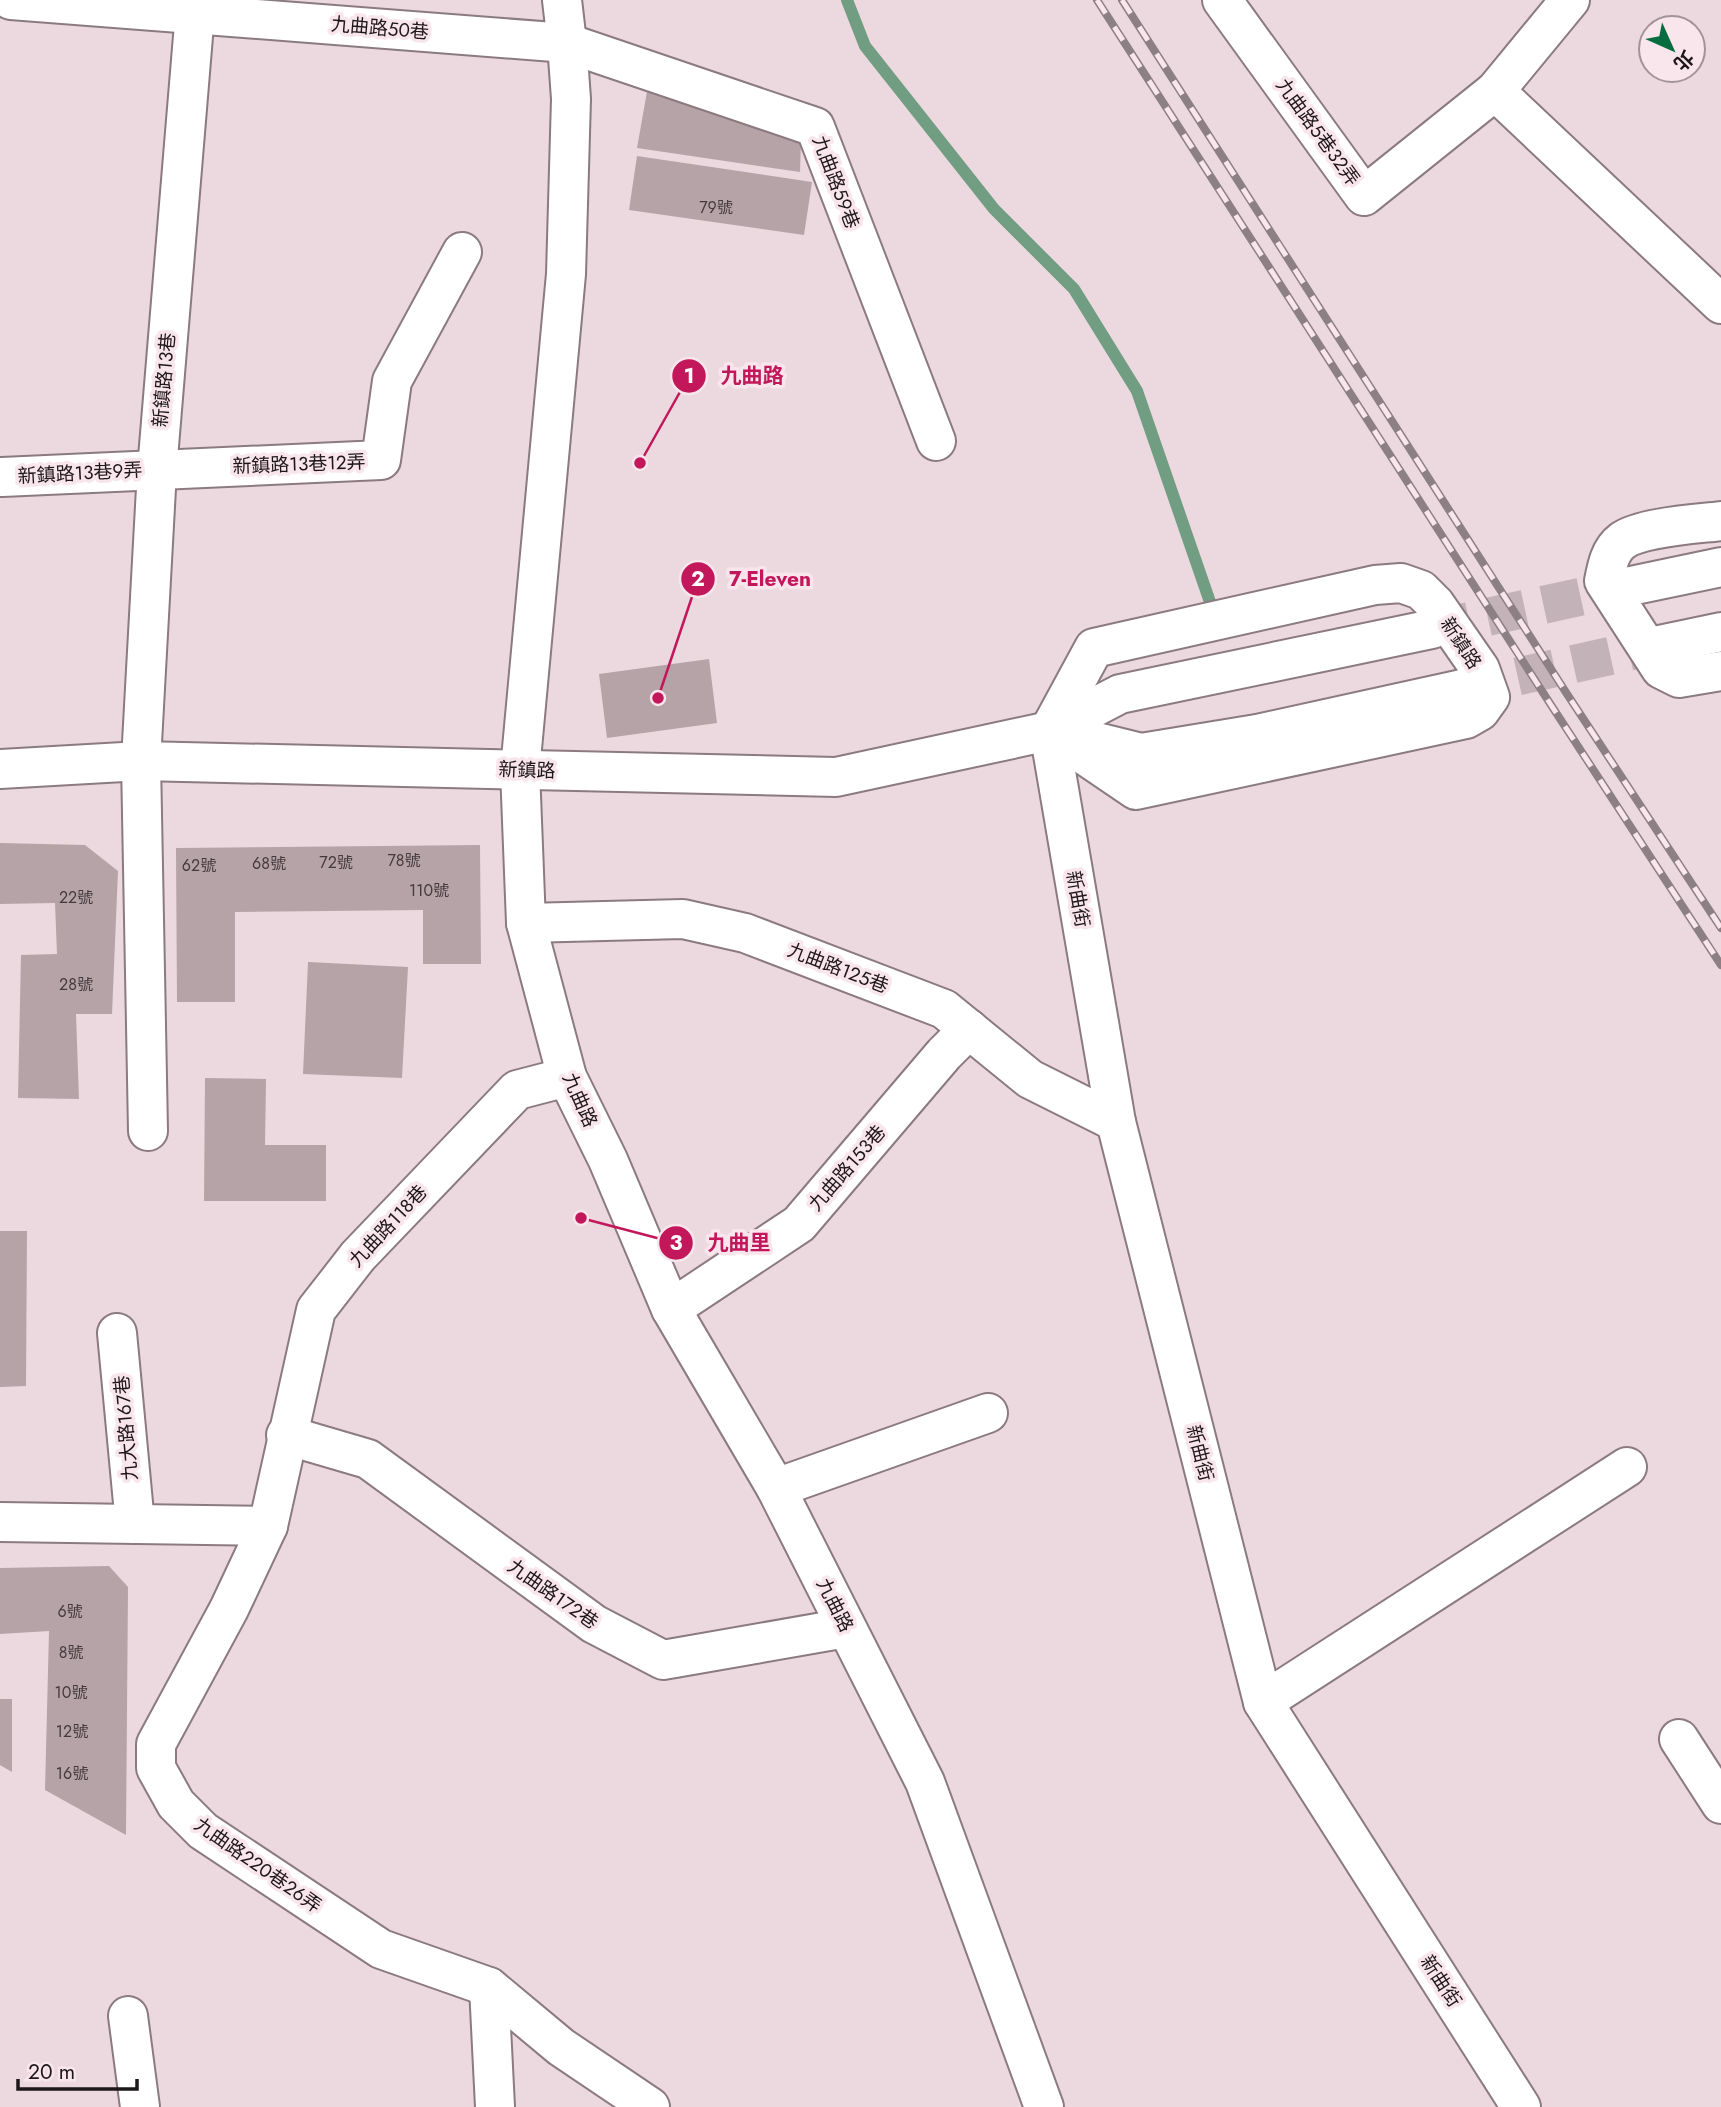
<svg xmlns="http://www.w3.org/2000/svg" width="1721" height="2107" viewBox="0 0 1721 2107" font-family="Jost,'Noto Sans TC',sans-serif">
	<style>
		.lines { fill: none; stroke-linecap: round; stroke-linejoin: round }
		.stream { stroke: #719d82; stroke-width: 12 }
		.building { fill: #b5a3a8 }
		.minor-tunnel { stroke: #c3b2b7; stroke-width: 38; stroke-dasharray: 38 19; stroke-linecap: butt }
		.minor-casing { stroke: #8b7a80; stroke-width: 42 }
		.minor { stroke: #fff; stroke-width: 38 }
		.rail-casing { stroke: #8d8084; stroke-width: 8 }
		.rail { stroke: #f9e6ec; stroke-width: 5; stroke-dasharray: 16; stroke-linecap: butt }
		.labels { text-anchor: middle; dominant-baseline: central; stroke-width: 7; stroke-linejoin: round; paint-order: stroke }
		.number-label { font-size: 16px; fill: #443a3d }
		.street-label { font-size: 19px; fill: #1e1719; stroke: #f9e6ec }
		.leader { fill: none; stroke: #c2185b; stroke-width: 2.5 }
		.callout-dot { fill: #c2185b; stroke: #f9e6ec; stroke-width: 2.5 }
		.mark-label { font-size: 21px; text-anchor: middle; font-weight: bold; fill: #fff }
		.callout-label { font-size: 21px; text-anchor: middle; font-weight: bold; fill: #c2185b; stroke: #f9e6ec; stroke-width: 7; stroke-linejoin: round; paint-order: stroke }
	</style>
	<rect width="100%" height="100%" fill="#ecd9df"/>
	<g class="lines">
		<path class="stream" d="M847 0 865 46 994 209 1074 289 1137 391 1210 602"/>
	</g>
	<g class="building">
		<path d="M648 86 801 140 800 172 637 148Z"/>
		<path d="M637 156 812 182 804 235 629 210Z"/>
		<path d="M709 659 717 723 607 738 599 674Z"/>
		<path d="M0 843 85 845 118 871 112 1014H76L79 1099 18 1098 21 955 57 954 55 903 0 904Z"/>
		<path d="M480 845 481 964H423V910L235 912V1002H177L176 848Z"/>
		<path d="M308 962 408 967 402 1078 303 1074Z"/>
		<path d="M205 1078 266 1079 265 1145H326V1201H204Z"/>
		<path d="M0 1231H27L26 1386 0 1387Z"/>
		<path d="M109 1566 128 1587 126 1835 45 1790 49 1631 0 1634V1568Z"/>
		<path d="M0 1699H12V1772L0 1765Z"/>
	</g>
	<g class="lines">
		<g class="minor-tunnel">
			<path d="M1432 629 1621 588"/>
			<path d="M1462 689 1659 645"/>
		</g>
		<defs>
			<g id="minor">
				<path d="M11 0 567 43 815 127 936 441"/>
				<path d="M562 0 567 43 571 99 566 274 520 770 526 923 567 1077 608 1160 671 1309 776 1488 925 1782 1044 2107"/>
				<path d="M1222 0 1364 196 1495 91 1570 0"/>
				<path d="M1495 91 1721 304"/>
				<path d="M2 477 381 460 392 381 462 252"/>
				<path d="M1721 521C1697 524 1641 527 1622 541 1610 550 1607 566 1604 581L1661 669 1679 678 1721 671"/>
				<path d="M1401 583 1421 590 1435 604 1480 669 1490 697 1480 711 1466 719 1136 790 1049 731 1094 648 1375 585Z"/>
				<path d="M1621 588 1721 567"/>
				<path d="M1659 645 1721 632"/>
				<path d="M1049 731 1116 1122 1263 1702 1521 2107"/>
				<path d="M1072 736 1141 753 1257 734 1462 689"/>
				<path d="M0 769 141 761 836 777 1049 731 1120 694 1432 629"/>
				<path d="M526 923 683 919 745 933 944 1009 1030 1079 1116 1122"/>
				<path d="M567 1077 517 1090 358 1256 316 1310 268 1526 229 1609 156 1744V1768L176 1804 203 1831 381 1949 489 1987 561 2047 650 2107"/>
				<path d="M148 1131 141 761 157 470 196 0"/>
				<path d="M671 1309 799 1224 944 1054 969 1029"/>
				<path d="M117 1333 135 1524"/>
				<path d="M286 1435 368 1459 594 1624 663 1660 846 1628"/>
				<path d="M776 1488 988 1413"/>
				<path d="M0 1522 268 1526"/>
				<path d="M1263 1702 1627 1467"/>
				<path d="M1679 1739 1721 1804"/>
				<path d="M489 1987 495 2107"/>
				<path d="M128 2016 140 2107"/>
			</g>
		</defs>
		<use href="#minor" class="minor-casing"/>
		<use href="#minor" class="minor"/>
		<defs>
			<g id="rail">
				<path d="M1097 0 1551 705 1721 965"/>
				<path d="M1122 0 1567 694 1721 928"/>
			</g>
		</defs>
		<use href="#rail" class="rail-casing"/>
		<use href="#rail" class="rail"/>
	</g>
	<g class="labels">
		<g class="number-label">
			<text x="716" y="207">79號</text>
			<text x="404" y="860">78號</text>
			<text x="336" y="862">72號</text>
			<text x="269" y="863">68號</text>
			<text x="199" y="865">62號</text>
			<text x="429" y="890">110號</text>
			<text x="76" y="897">22號</text>
			<text x="76" y="984">28號</text>
			<text x="70" y="1611">6號</text>
			<text x="71" y="1652">8號</text>
			<text x="71" y="1692">10號</text>
			<text x="72" y="1731">12號</text>
			<text x="72" y="1773">16號</text>
		</g>
		<g class="street-label">
			<text transform="translate(380 28) rotate(5)">九曲路50巷</text>
			<text transform="translate(1318 132) rotate(54)">九曲路5巷32弄</text>
			<text transform="translate(836 182) rotate(69)">九曲路59巷</text>
			<text transform="translate(164 380) rotate(-85)">新鎮路13巷</text>
			<text transform="translate(299 464) rotate(-2)">新鎮路13巷12弄</text>
			<text transform="translate(80 473) rotate(-3)">新鎮路13巷9弄</text>
			<text transform="translate(1461 643) rotate(57)">新鎮路</text>
			<text transform="translate(527 770) rotate(2)">新鎮路</text>
			<text transform="translate(1078 899) rotate(80)">新曲街</text>
			<text transform="translate(838 968) rotate(21)">九曲路125巷</text>
			<text transform="translate(580 1100) rotate(66)">九曲路</text>
			<text transform="translate(847 1168) rotate(-49)">九曲路153巷</text>
			<text transform="translate(388 1226) rotate(-47)">九曲路118巷</text>
			<text transform="translate(126 1428) rotate(-95)">九大路167巷</text>
			<text transform="translate(1200 1453) rotate(76)">新曲街</text>
			<text transform="translate(553 1594) rotate(35)">九曲路172巷</text>
			<text transform="translate(835 1605) rotate(63)">九曲路</text>
			<text transform="translate(258 1865) rotate(35)">九曲路220巷26弄</text>
			<text transform="translate(1441 1981) rotate(57)">新曲街</text>
		</g>
	</g>
	<path class="leader" d="M640 463L689 376M658 698L698 579M581 1218L676 1243"/>
	<g class="callout-dot">
		<circle cx="640" cy="463" r="7"/>
		<circle cx="658" cy="698" r="7"/>
		<circle cx="581" cy="1218" r="7"/>
		<circle cx="689" cy="376" r="18"/>
		<circle cx="698" cy="579" r="18"/>
		<circle cx="676" cy="1243" r="18"/>
	</g>
	<g class="mark-label">
		<text x="689" y="383">1</text>
		<text x="698" y="586">2</text>
		<text x="676" y="1250">3</text>
	</g>
	<g class="callout-label">
		<text x="752" y="383">九曲路</text>
		<text x="770" y="586">7-Eleven</text>
		<text x="739" y="1250">九曲里</text>
	</g>
	<g transform="translate(1672 49) rotate(135)"><circle r="33" fill="#f9e6ec" stroke="#a19398" stroke-width="2"/>
	<path d="M0-5L12 26L0 18L-12 26Z" fill="#086c41"/>
	<text y="-10" font-size="19" font-weight="bold" text-anchor="middle" fill="#1e1719">北</text>
	</g>
	<path d="M18 2079v10h119v-10" fill="none" stroke="#1e1719" stroke-width="3.5"/>
	<text x="28" y="2079" font-size="21" fill="#1e1719" stroke="#f9e6ec" stroke-width="5" paint-order="stroke">20 m</text>
</svg>
